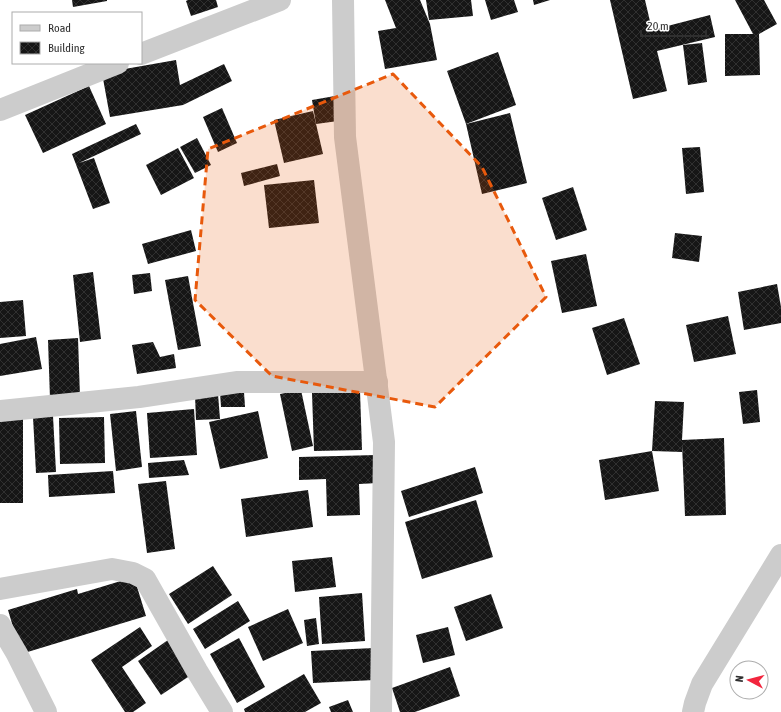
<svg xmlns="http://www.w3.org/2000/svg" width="781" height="712" viewBox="0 0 781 712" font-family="'Asap Condensed',sans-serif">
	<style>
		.building { fill: url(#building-cross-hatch) }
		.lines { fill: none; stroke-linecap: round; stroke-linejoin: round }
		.street { stroke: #ccc; stroke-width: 22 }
		.marked { fill: #e8590c; fill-opacity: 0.2; stroke: #e8590c; stroke-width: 3; stroke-dasharray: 8 5; stroke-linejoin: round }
	</style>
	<defs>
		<pattern id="building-cross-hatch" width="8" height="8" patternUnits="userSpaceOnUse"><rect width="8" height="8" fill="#161616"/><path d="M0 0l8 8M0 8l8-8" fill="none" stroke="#303030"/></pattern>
	</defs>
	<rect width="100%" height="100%" fill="#fff"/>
	<g class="building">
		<path d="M72 0H107V1L73 7Z"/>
		<path d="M188 0H216L218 7 191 16 186 1Z"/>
		<path d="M385 0H420L430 24 437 60 385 69 378 31 396 28Z"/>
		<path d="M426 0H471L473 16 429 20Z"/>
		<path d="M485 0H514L518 12 491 20Z"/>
		<path d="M533 0H550L534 5Z"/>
		<path d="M610 0H645L652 30 710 15 715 37 657 51 667 91 633 99Z"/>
		<path d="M735 0H764L777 24 759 34 760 75 725 76V34H753Z"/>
		<path d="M702 43 707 82 688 85 683 45Z"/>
		<path d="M498 52 516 105 466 124 510 113 527 183 482 194 466 124 447 71Z"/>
		<path d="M176 60 180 85 224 64 232 81 183 105 110 117 102 73Z"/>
		<path d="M89 86 106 124 43 153 25 115Z"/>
		<path d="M335 96 338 121 316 124 312 100Z"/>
		<path d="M222 108 237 143 218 152 203 117Z"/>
		<path d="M313 111 323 154 284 163 274 120Z"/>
		<path d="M136 124 141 134 79 163 94 158 110 203 93 209 72 154Z"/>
		<path d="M197 138 211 165 195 173 180 147Z"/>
		<path d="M700 147 704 192 686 194 682 148Z"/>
		<path d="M178 148 194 178 161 195 146 165Z"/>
		<path d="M277 164 280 176 244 186 241 173Z"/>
		<path d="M314 180 319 223 269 228 264 185Z"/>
		<path d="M573 187 587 230 556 240 542 198Z"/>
		<path d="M191 230 196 251 148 264 142 244Z"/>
		<path d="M675 233 702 236 699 262 672 258Z"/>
		<path d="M586 254 597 306 562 313 551 261Z"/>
		<path d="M93 272 101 339 80 342 73 275Z"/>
		<path d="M150 273 152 291 134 294 132 275Z"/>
		<path d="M188 276 201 346 178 350 165 280Z"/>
		<path d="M777 284 781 307V323L744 330 738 292Z"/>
		<path d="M23 300 26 336 0 338V302Z"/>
		<path d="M728 316 736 354 694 362 686 325Z"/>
		<path d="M624 318 640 364 607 375 592 328Z"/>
		<path d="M36 337 42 369 0 376V344Z"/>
		<path d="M78 338 80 397 50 399 48 340Z"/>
		<path d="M153 342 160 357 174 354 176 368 137 374 132 345Z"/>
		<path d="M301 390 313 446 292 451 280 394Z"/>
		<path d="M757 390 760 422 743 424 739 392Z"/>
		<path d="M360 391 362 450 314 451 312 393Z"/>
		<path d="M220 392H244L245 407H221Z"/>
		<path d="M218 394 220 419 196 420 195 395Z"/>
		<path d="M655 401 684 402 682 440 724 438 726 515 685 516 682 444V452L652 451Z"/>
		<path d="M194 409 197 455 150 458 147 413Z"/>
		<path d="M136 411 142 467 116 471 110 414Z"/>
		<path d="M258 411 268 458 220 469 209 422Z"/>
		<path d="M53 416 56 472 36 473 33 417Z"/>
		<path d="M104 417 105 463 60 464 59 418Z"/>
		<rect x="0" y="419" width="23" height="84"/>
		<path d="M652 451 659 491 605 500 599 460Z"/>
		<path d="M377 455 378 483 359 484 360 515 327 516 326 479 299 480V457Z"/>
		<path d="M184 460 189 475 149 478 148 463Z"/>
		<path d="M475 467 483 493 409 517 401 491Z"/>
		<path d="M113 471 115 493 49 497 48 475Z"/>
		<path d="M166 481 175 549 147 553 138 484Z"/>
		<path d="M308 490 313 527 246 537 241 499Z"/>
		<path d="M476 500 493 557 422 579 405 522Z"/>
		<path d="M332 557 336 587 295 592 292 561Z"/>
		<path d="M213 566 232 595 188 624 169 594Z"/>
		<path d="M134 577 146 616 21 654 8 610 77 589 78 594Z"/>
		<path d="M362 593 365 641 322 644 319 597Z"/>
		<path d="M491 594 503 628 466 641 454 607Z"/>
		<path d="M238 601 250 621 205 649 193 629Z"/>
		<path d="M288 609 303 643 263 661 248 627Z"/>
		<path d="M316 618 319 644 307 646 304 620Z"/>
		<path d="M140 627 152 646 122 667 146 703 133 712H125L91 660Z"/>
		<path d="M448 627 455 655 423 663 416 635Z"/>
		<path d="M239 638 265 687 237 703 210 654Z"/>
		<path d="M168 640 191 675 161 695 138 661Z"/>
		<path d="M374 648 375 680 313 683 311 651Z"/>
		<path d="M450 667 460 696 415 712H400L392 688Z"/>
		<path d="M304 674 321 703 305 712H245L244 709Z"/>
		<path d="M348 700 353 712H331L329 707Z"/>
	</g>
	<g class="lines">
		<g class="street">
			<path d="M343 0 345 137 384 442 381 712"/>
			<path d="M141 54 280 0"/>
			<path d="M0 110 118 63"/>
			<path d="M0 411 139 397 238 382H377"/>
			<path d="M0 589 112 569 133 573 145 579 197 671 222 712"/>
			<path d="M0 625 17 654 46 712"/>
			<path d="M693 712 695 703 702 684 781 555"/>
		</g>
	</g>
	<path class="marked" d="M393 74 482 167 546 297 435 407 272 376 195 300 208 149Z"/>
	<rect x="12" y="12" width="130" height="52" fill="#ffffff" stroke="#acacac"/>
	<rect x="20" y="25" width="20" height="6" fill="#cccccc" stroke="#acacac"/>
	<text x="48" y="32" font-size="12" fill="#2f2f2f">Road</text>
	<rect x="20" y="42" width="20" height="12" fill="url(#building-cross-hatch)" stroke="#acacac"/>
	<text x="48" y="52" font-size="12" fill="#2f2f2f">Building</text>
	<g transform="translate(749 680) rotate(277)"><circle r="19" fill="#ffffff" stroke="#acacac"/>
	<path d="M0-3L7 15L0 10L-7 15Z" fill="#f2253d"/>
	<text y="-6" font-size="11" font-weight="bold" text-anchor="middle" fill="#2f2f2f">N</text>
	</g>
	<path d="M641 30v6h65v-6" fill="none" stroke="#2f2f2f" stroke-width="2"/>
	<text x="647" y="30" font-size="12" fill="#2f2f2f" stroke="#ffffff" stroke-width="3" paint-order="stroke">20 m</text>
</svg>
